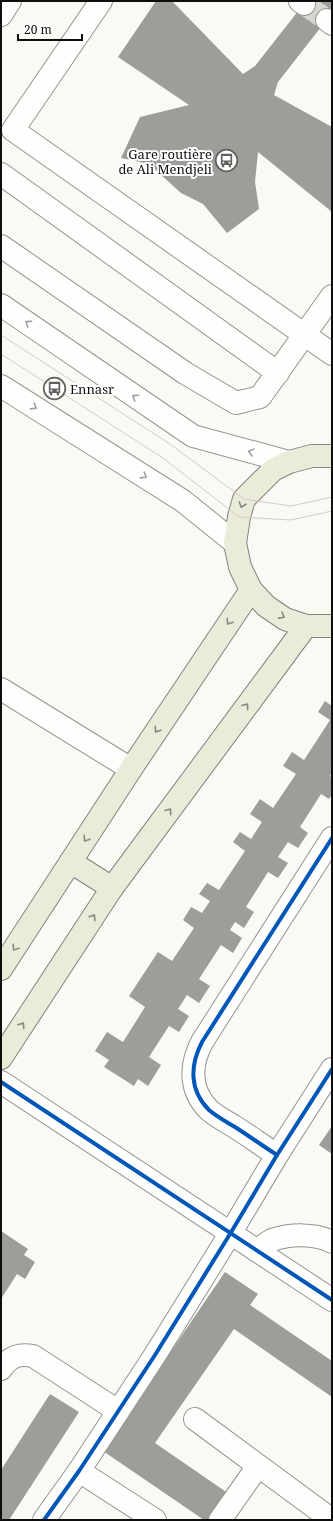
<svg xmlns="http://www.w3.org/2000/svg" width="333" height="1521" viewBox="0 0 333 1521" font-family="'Noto Serif',serif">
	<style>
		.building { fill: #9e9d99 }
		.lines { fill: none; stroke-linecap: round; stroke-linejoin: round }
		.minor-tunnel { stroke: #d7d7d2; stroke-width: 22; stroke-dasharray: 22 11; stroke-linecap: butt }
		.minor-casing { stroke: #949492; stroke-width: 24 }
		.major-casing { stroke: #82827f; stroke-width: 24 }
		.minor { stroke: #fefefd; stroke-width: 22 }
		.major { stroke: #ebebda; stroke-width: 22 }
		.tram { stroke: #d6c9c5; stroke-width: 1 }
		.cycleway-casing { stroke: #fff; stroke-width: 6 }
		.cycleway { stroke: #0057b8; stroke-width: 4 }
		.oneway { stroke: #9e9e9d }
		.oneway2 { stroke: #88887e }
		.labels { text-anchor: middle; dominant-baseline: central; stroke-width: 4; stroke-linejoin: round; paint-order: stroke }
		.poi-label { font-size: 13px; fill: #0e0e0e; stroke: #fff; text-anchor: end }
	</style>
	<rect width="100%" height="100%" fill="#fafaf4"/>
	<g class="building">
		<path d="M156 1H172L243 74 255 66 306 1H332V13L278 82 274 95 332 127V212L258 152 255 182 259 209 227 233 203 204 181 193 149 164 121 158 140 117 189 105 118 57Z"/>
		<path d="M325 701 332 706V773L330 776 332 778V795L329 799 321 794 300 827 308 833 298 848 288 842 278 857 288 863 278 878 268 872 246 907 254 912 244 928 235 922 230 930 242 938 233 953 221 945 199 979 210 986 199 1003 187 995 178 1009 189 1016 179 1032 169 1026 149 1057 161 1065 148 1086 138 1079 134 1086 104 1067 109 1060 95 1051 107 1032 123 1042 145 1007 129 996 158 952 172 961 194 928 183 920 191 907 202 913 210 901 199 894 207 883 219 890 245 851 233 842 240 832 251 839 262 822 250 814 260 799 273 808 296 774 283 766 292 752 304 760 330 720 318 712Z"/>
		<path d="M332 1126V1154L319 1145Z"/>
		<path d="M1 1231 28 1249 24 1255 35 1262 25 1279 17 1274 1 1299Z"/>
		<path d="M225 1272 258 1294 250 1305 332 1361V1397L234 1329 155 1443 232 1496 215 1520H204L103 1451Z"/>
		<path d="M50 1394 79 1412 9 1520H1V1470Z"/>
	</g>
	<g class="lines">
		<path class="minor-tunnel" d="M304 4 327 20"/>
		<defs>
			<g id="minor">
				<path d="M101 1 13 130 332 354"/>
				<path d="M300 1 304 4"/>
				<path d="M1 15 10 1"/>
				<path d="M327 20 332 24"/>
				<path d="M1 174 278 373"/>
				<path d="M1 246 185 373 236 403 260 397 332 296"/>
				<path d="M1 305 193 436 289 462"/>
				<path d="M1 386 183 501 235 543"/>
				<path d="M1 689 131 769"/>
				<path d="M1 1082 332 1300"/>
				<path d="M277 1155C263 1146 249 1136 235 1127 227 1122 217 1117 209 1110 189 1090 190 1065 202 1042L332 838"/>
				<path d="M256 1250C261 1247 267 1243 272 1240 290 1234 315 1233 332 1242"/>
				<path d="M1 1369C9 1357 18 1353 33 1356L118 1411"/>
				<path d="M195 1419 332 1520"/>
				<path d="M79 1471 155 1520"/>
				<path d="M44 1520 79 1471 155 1355 230 1234 277 1155 332 1069"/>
				<path d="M220 1520 258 1466"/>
			</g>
			<g id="major">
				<path d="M332 456H312L289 462 273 470 244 499 239 517 235 543 240 567 251 590 266 606 285 619 306 626H332"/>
				<path d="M71 862 112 888"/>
				<path d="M1 969 131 769 251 590"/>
				<path d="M1 1058 112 888 306 626"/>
			</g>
		</defs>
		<use href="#minor" class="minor-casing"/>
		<use href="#major" class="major-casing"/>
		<use href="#minor" class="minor"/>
		<use href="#major" class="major"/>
		<g class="tram">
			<path d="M1 335 170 444 244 499 291 506 332 497"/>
			<path d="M1 354 163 458 239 517 291 520 332 511"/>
		</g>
		<defs>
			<g id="cycleway">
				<path d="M1 1082 332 1300"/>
				<path d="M277 1155C263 1146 249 1136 235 1127 227 1122 217 1117 209 1110 189 1090 190 1065 202 1042L332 838"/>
				<path d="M44 1520 79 1471 155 1355 230 1234 277 1155 332 1069"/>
			</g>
		</defs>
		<use href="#cycleway" class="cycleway-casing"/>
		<use href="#cycleway" class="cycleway"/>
	</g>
	<defs><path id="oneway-chevron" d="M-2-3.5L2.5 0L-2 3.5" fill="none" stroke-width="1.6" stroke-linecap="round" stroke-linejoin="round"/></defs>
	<g class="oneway">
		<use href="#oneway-chevron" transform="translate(28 323) rotate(-146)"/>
		<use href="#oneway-chevron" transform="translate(135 397) rotate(-146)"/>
		<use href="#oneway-chevron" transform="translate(34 407) rotate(32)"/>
		<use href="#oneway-chevron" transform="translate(251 452) rotate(-165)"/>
		<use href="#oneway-chevron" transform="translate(144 476) rotate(32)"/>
	</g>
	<g class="oneway2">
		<use href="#oneway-chevron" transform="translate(242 505) rotate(109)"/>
		<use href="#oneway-chevron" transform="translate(282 616) rotate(29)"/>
		<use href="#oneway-chevron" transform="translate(229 622) rotate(124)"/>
		<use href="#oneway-chevron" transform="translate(246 706) rotate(-54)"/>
		<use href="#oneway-chevron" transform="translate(157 730) rotate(124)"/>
		<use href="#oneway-chevron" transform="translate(169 811) rotate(-54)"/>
		<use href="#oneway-chevron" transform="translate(86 839) rotate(123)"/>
		<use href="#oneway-chevron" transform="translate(93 917) rotate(-57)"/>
		<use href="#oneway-chevron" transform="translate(15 948) rotate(123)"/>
		<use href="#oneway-chevron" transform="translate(22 1025) rotate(-57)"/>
	</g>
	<defs>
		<symbol id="bus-ring" viewBox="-11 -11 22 22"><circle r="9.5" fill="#fff" stroke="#61615e" stroke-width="1.5"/><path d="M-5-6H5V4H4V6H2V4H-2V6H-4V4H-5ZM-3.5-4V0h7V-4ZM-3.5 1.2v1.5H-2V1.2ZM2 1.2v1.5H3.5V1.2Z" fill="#61615e"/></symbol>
	</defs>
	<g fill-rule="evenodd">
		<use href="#bus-ring" x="214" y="148" width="25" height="25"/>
		<use href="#bus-ring" x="42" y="376" width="25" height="25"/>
	</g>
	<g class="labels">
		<g class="poi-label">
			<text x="212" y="154">Gare routière<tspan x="212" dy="15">de Ali Mendjeli</tspan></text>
			<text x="70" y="389" text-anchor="start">Ennasr</text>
		</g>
	</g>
	<rect width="333" height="1521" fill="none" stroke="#0e0e0e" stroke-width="4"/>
	<path d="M18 34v6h64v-6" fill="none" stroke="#0e0e0e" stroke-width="2"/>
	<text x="24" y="34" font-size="12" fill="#0e0e0e" stroke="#ffffff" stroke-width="3" paint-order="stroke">20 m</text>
</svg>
